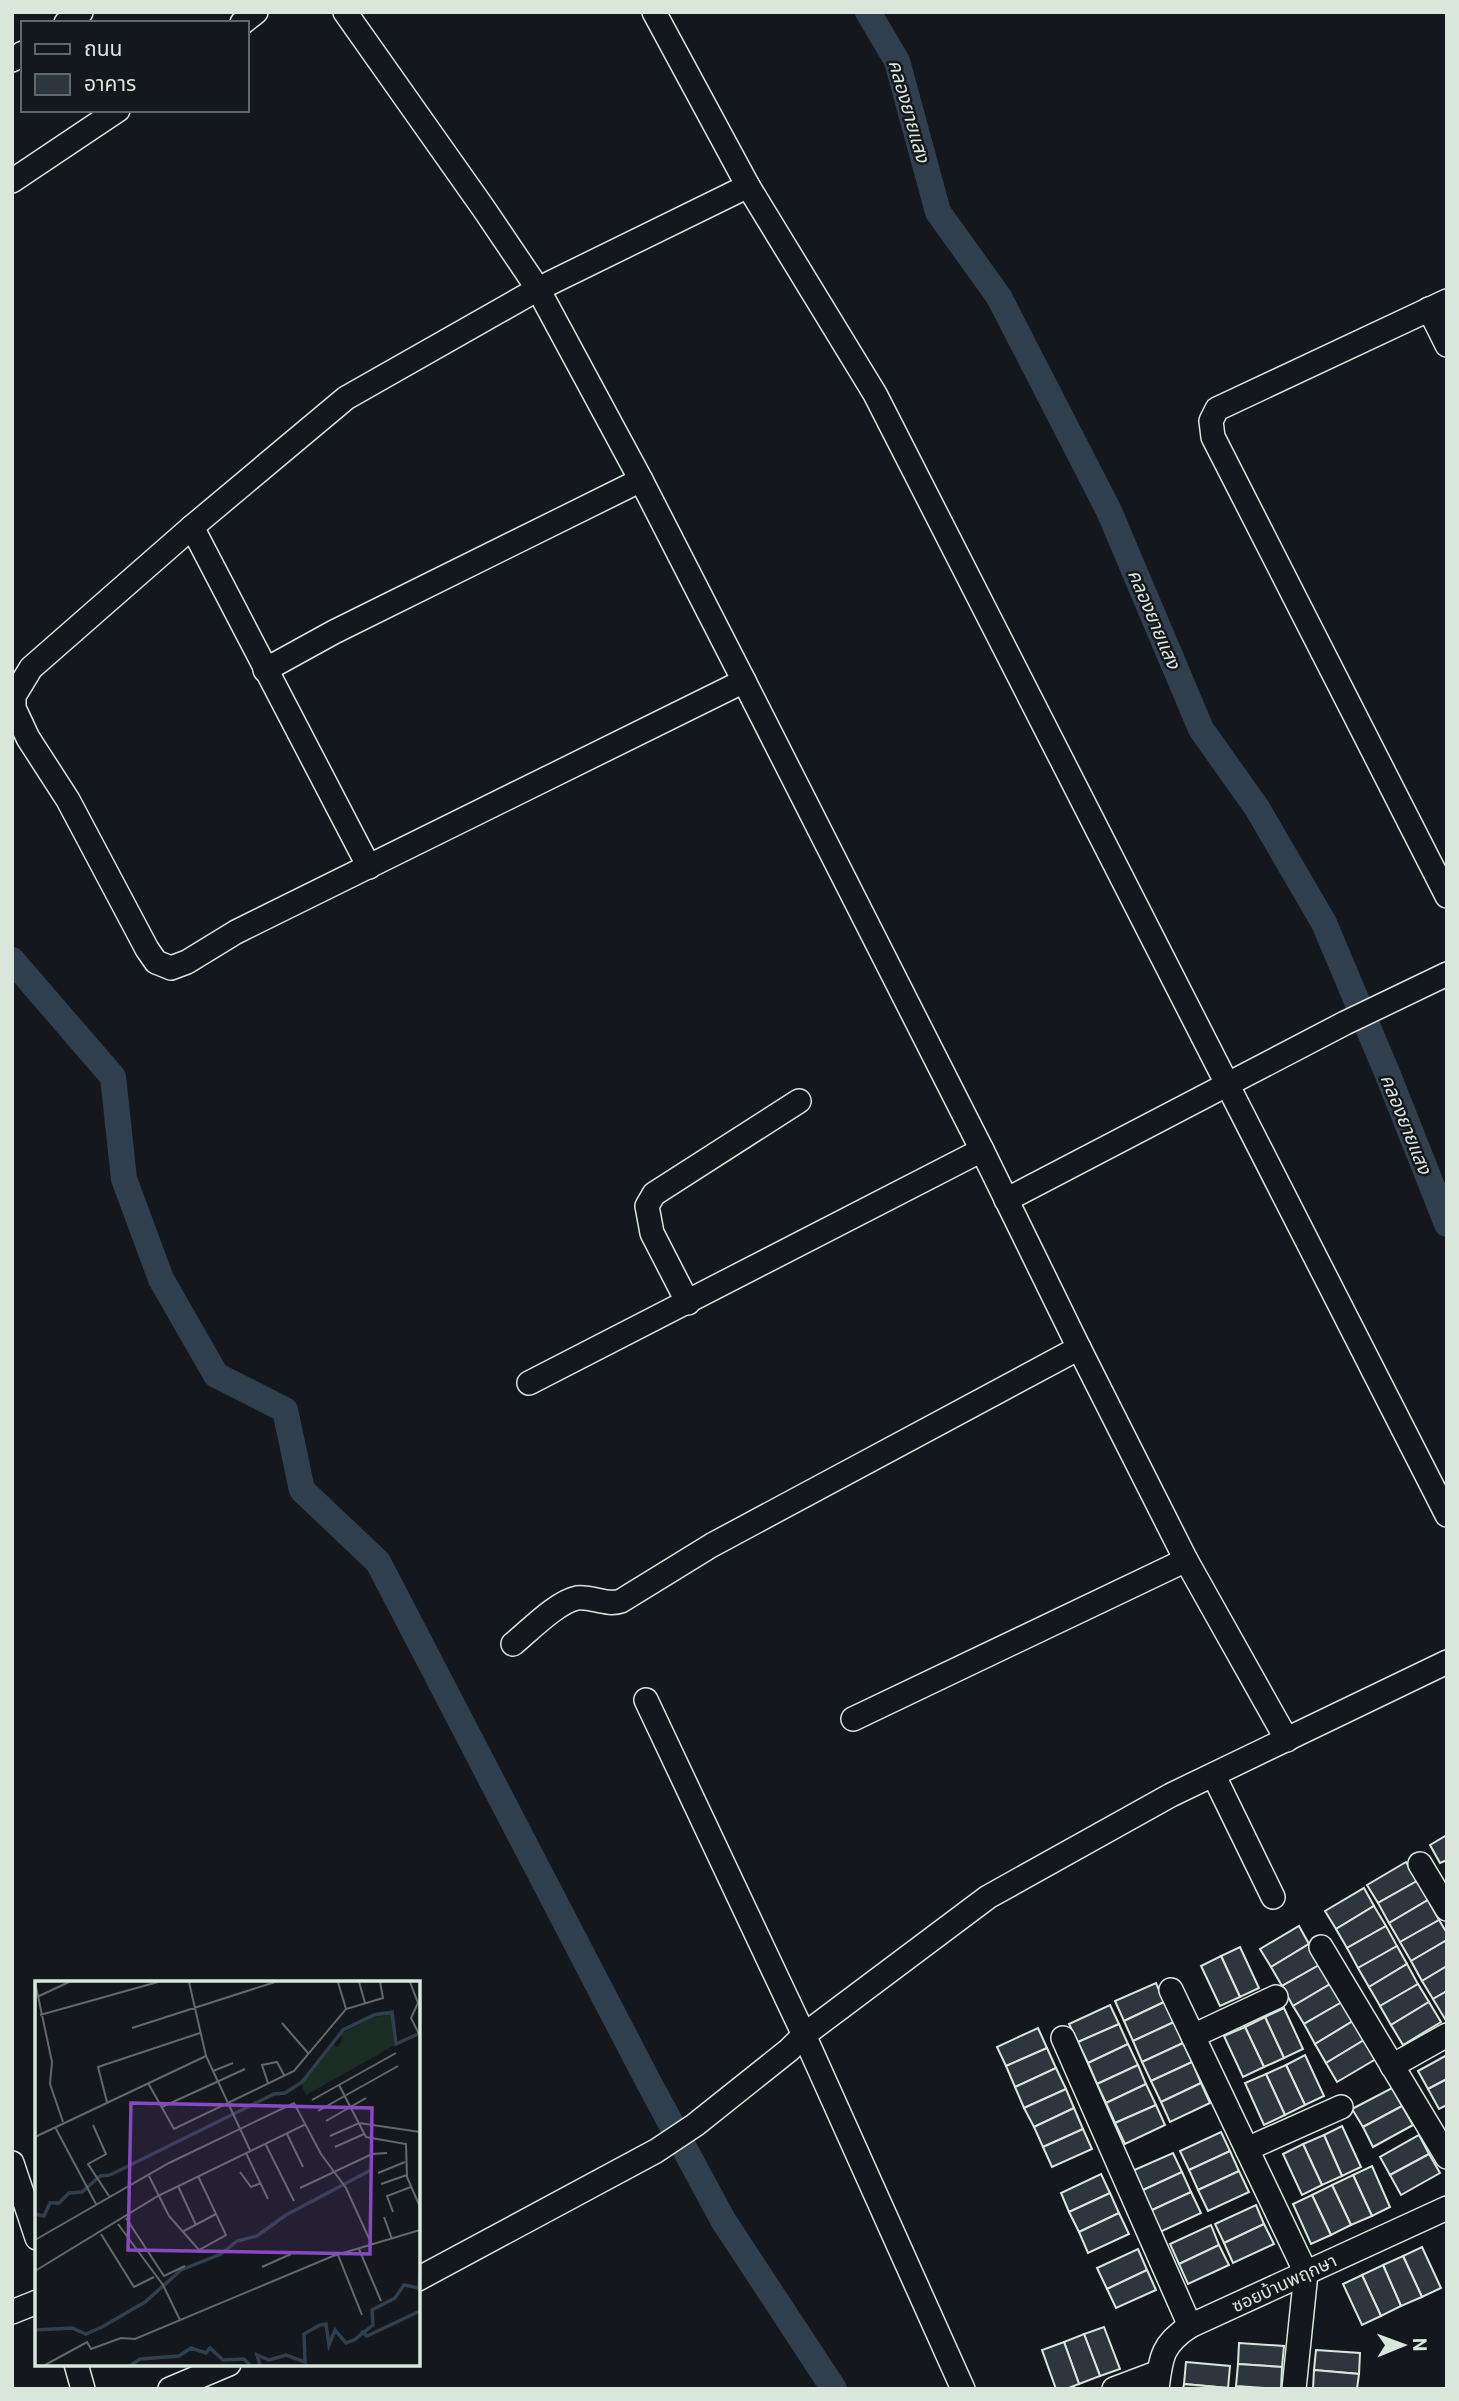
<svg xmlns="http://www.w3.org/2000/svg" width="1459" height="2401" viewBox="0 0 1459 2401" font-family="Roboto,'Noto Sans Thai',sans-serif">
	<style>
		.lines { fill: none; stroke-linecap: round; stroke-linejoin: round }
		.canal { stroke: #2f3f4d; stroke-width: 26 }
		.building { fill: #2c363c; stroke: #d8e6dc; stroke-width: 2 }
		.minor-casing { stroke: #d8e6dc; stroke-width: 26 }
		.minor { stroke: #14181c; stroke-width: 23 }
		.labels { text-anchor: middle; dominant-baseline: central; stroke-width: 5; stroke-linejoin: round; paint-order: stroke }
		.street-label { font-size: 18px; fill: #d8e6dc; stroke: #14181c }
		.water-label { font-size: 19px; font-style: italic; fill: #d8e6dc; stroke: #14181c }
		.inset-river { fill: none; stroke: #2f3f4d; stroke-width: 3.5 }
		.inset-road { fill: none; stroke: #626a69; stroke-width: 2 }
		.view { fill: #8948c3; fill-opacity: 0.15; stroke: #8948c3; stroke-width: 3.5 }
		.inset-edge { fill: none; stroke: #d8e6dc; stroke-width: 3.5 }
	</style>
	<rect width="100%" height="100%" fill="#14181c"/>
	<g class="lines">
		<g class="canal">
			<path d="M868 12 897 61 938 212 999 297 1109 511 1201 729 1257 808 1324 923 1388 1075 1447 1224"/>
			<path d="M12 960 113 1077 124 1179 161 1279 216 1375 285 1410 302 1490 378 1562 648 2081 723 2220 834 2389"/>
		</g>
	</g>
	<g class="building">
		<path d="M1447 1835V1860L1440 1863 1430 1845Z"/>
		<path d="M1406 1862 1417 1881 1378 1903 1367 1885Z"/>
		<path d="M1417 1881 1428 1900 1389 1923 1378 1903Z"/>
		<path d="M1364 1888 1374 1906 1336 1929 1325 1911Z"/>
		<path d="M1428 1900 1439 1920 1400 1942 1389 1923Z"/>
		<path d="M1374 1906 1386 1926 1347 1948 1336 1929Z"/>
		<path d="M1439 1920 1447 1933V1940L1411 1961 1400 1942Z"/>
		<path d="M1299 1926 1309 1944 1271 1967 1260 1949Z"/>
		<path d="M1386 1926 1397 1946 1358 1968 1347 1948Z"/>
		<path d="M1447 1940V1966L1422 1981 1411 1961Z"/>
		<path d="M1309 1944 1321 1964 1282 1986 1271 1967Z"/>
		<path d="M1397 1946 1407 1964 1369 1987 1358 1968Z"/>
		<path d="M1240 1947 1259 1988 1240 1997 1221 1956Z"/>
		<path d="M1221 1956 1240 1997 1220 2006 1201 1966Z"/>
		<path d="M1321 1964 1332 1983 1293 2006 1282 1986Z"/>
		<path d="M1407 1964 1418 1984 1380 2006 1369 1987Z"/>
		<path d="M1447 1966V1991L1433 1999 1422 1981Z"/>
		<path d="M1156 1983 1164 2002 1124 2021 1115 2001Z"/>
		<path d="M1332 1983 1342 2002 1304 2024 1293 2006Z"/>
		<path d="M1418 1984 1429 2002 1391 2025 1380 2006Z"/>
		<path d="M1447 1991V2017L1445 2019 1433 1999Z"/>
		<path d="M1164 2002 1174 2022 1133 2041 1124 2021Z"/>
		<path d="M1342 2002 1353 2021 1315 2044 1304 2024Z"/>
		<path d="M1429 2002 1441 2022 1403 2045 1391 2025Z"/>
		<path d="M1110 2005 1119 2024 1078 2042 1069 2024Z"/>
		<path d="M1284 2008 1303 2049 1284 2058 1265 2017Z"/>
		<path d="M1265 2017 1284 2058 1264 2067 1245 2027Z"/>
		<path d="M1353 2021 1364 2040 1326 2063 1315 2044Z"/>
		<path d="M1174 2022 1183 2043 1142 2062 1133 2041Z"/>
		<path d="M1119 2024 1128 2044 1088 2063 1078 2042Z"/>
		<path d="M1245 2027 1264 2067 1243 2077 1224 2036Z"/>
		<path d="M1038 2028 1047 2048 1006 2066 997 2047Z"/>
		<path d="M1364 2040 1376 2059 1337 2082 1326 2063Z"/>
		<path d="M1183 2043 1192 2062 1151 2081 1142 2062Z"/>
		<path d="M1128 2044 1138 2065 1097 2084 1088 2063Z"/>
		<path d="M1047 2048 1056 2068 1015 2087 1006 2066Z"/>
		<path d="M1305 2055 1324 2096 1305 2105 1286 2065Z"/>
		<path d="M1447 2055V2079L1428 2089 1418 2071Z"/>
		<path d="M1192 2062 1201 2083 1161 2102 1151 2081Z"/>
		<path d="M1138 2065 1146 2084 1106 2103 1097 2084Z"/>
		<path d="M1286 2065 1305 2105 1285 2115 1266 2074Z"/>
		<path d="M1056 2068 1066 2089 1024 2108 1015 2087Z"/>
		<path d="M1266 2074 1285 2115 1264 2125 1245 2083Z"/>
		<path d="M1447 2079V2105L1439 2109 1428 2089Z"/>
		<path d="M1201 2083 1210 2103 1170 2122 1161 2102Z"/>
		<path d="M1146 2084 1156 2105 1115 2123 1106 2103Z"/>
		<path d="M1392 2088 1402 2106 1363 2127 1352 2109Z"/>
		<path d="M1066 2089 1074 2108 1034 2127 1024 2108Z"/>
		<path d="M1156 2105 1165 2125 1125 2144 1115 2123Z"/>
		<path d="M1402 2106 1413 2125 1373 2147 1363 2127Z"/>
		<path d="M1074 2108 1083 2129 1043 2147 1034 2127Z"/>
		<path d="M1342 2126 1361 2167 1342 2176 1324 2135Z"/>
		<path d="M1083 2129 1092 2149 1052 2167 1043 2147Z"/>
		<path d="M1221 2132 1230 2151 1189 2170 1180 2151Z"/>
		<path d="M1324 2135 1342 2176 1322 2185 1303 2144Z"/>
		<path d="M1419 2135 1429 2154 1390 2175 1380 2157Z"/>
		<path d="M1303 2144 1322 2185 1302 2195 1283 2154Z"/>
		<path d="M1230 2151 1239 2171 1198 2190 1189 2170Z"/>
		<path d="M1173 2153 1182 2172 1141 2191 1132 2171Z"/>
		<path d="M1429 2154 1440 2173 1401 2195 1390 2175Z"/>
		<path d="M1372 2166 1390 2207 1372 2216 1353 2175Z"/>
		<path d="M1239 2171 1249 2192 1208 2211 1198 2190Z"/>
		<path d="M1182 2172 1191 2192 1150 2211 1141 2191Z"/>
		<path d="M1101 2174 1110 2193 1069 2212 1061 2193Z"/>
		<path d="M1353 2175 1372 2216 1351 2225 1332 2185Z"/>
		<path d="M1332 2185 1351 2225 1331 2235 1312 2195Z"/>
		<path d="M1191 2192 1201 2213 1160 2232 1150 2211Z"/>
		<path d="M1110 2193 1119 2213 1079 2232 1069 2212Z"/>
		<path d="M1312 2195 1331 2235 1311 2244 1293 2204Z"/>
		<path d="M1256 2205 1264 2224 1224 2243 1215 2224Z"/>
		<path d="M1119 2213 1129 2234 1088 2253 1079 2232Z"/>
		<path d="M1264 2224 1274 2244 1233 2263 1224 2243Z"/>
		<path d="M1211 2225 1219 2245 1179 2264 1170 2244Z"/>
		<path d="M1219 2245 1229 2265 1188 2284 1179 2264Z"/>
		<path d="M1422 2247 1441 2288 1422 2297 1403 2256Z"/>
		<path d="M1138 2249 1147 2270 1107 2289 1097 2268Z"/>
		<path d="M1403 2256 1422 2297 1401 2306 1383 2265Z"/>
		<path d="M1383 2265 1401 2306 1381 2316 1362 2275Z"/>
		<path d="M1147 2270 1156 2290 1116 2308 1107 2289Z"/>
		<path d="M1362 2275 1381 2316 1362 2325 1343 2284Z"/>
		<path d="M1104 2327 1120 2369 1100 2376 1084 2334Z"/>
		<path d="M1084 2334 1100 2376 1079 2384 1064 2342Z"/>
		<path d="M1064 2342 1079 2384 1066 2389H1056L1042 2350Z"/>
		<path d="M1239 2343 1284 2346 1282 2367 1238 2364Z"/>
		<path d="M1316 2350 1360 2353 1359 2374 1314 2370Z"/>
		<path d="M1186 2362 1230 2366 1228 2388 1184 2384Z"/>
		<path d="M1238 2364 1282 2367 1281 2389 1236 2386Z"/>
		<path d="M1314 2370 1359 2374 1357 2389H1313Z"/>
		<path d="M1184 2384 1228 2388V2389H1183Z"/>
	</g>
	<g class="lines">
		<defs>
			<g id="minor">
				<path d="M345 12 484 209 538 289 641 480 744 681 982 1150 1079 1348 1186 1560 1287 1740"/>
				<path d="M654 12 748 186 875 394 1447 1515"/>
				<path d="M66 23 81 12"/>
				<path d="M242 23 256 12"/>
				<path d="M12 60 23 53"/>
				<path d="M12 181 118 110"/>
				<path d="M1447 301 1217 409 1211 421 1213 437 1447 896"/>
				<path d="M1429 309 1447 345"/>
				<path d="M192 527 369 867"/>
				<path d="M265 670 334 632 641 480"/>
				<path d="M744 681 236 932 187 962 171 968 156 962 147 949 68 800 28 738 14 708V696L31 668 192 527 346 398 538 289 748 186"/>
				<path d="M1006 1200 1345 1023 1447 974"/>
				<path d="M688 1303 652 1233 647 1206 654 1194 799 1101"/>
				<path d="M529 1383 982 1150"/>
				<path d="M513 1644C529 1631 557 1602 577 1598 592 1596 607 1606 621 1601L712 1545 1079 1348"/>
				<path d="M646 1700 804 2035 963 2389"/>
				<path d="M853 1719 1186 1560"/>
				<path d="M1214 1776 1273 1897"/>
				<path d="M1420 1864 1447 1909"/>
				<path d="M1321 1947 1447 2157"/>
				<path d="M1171 1990 1306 2273 1294 2389"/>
				<path d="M1193 2036 1276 1997"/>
				<path d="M1063 2038 1190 2326"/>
				<path d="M1392 2066 1447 2035"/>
				<path d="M1247 2149 1341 2107"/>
				<path d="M12 2163 37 2238"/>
				<path d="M418 2279 656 2151 695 2125 789 2050 804 2035 988 1897 1171 1795 1447 1662"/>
				<path d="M12 2312 37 2302"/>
				<path d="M76 2364 83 2389"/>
				<path d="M170 2389 229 2364"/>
				<path d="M1114 2389 1159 2372"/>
				<path d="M1157 2389C1161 2357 1162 2344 1190 2326L1447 2208"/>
			</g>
		</defs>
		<use href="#minor" class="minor-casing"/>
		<use href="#minor" class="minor"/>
	</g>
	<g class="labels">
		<g class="street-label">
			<text transform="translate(1284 2283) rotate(-25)">ซอยบ้านพฤกษา</text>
		</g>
		<g class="water-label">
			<text transform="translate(909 111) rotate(74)">คลองยายแสง</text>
			<text transform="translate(1154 619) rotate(67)">คลองยายแสง</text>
			<text transform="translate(1406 1124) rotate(68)">คลองยายแสง</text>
		</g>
	</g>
	<g transform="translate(35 1981)">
		<rect width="385" height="385" fill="#14181c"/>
		<path d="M357 33 360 64 271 114 266 103 298 63 302 66 307 60 306 53 336 37Z" fill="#1a2d24"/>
		<path class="inset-river" d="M75 194 239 113 250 112 267 101 308 49 339 34 357 31 361 63 385 52M0 233 9 235 15 222H24L34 212 47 211 65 195 75 194M0 349 37 347 51 353 67 346 110 321 146 289 186 273 202 260 222 255 251 234 336 189M326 350 332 355 385 330M96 384 105 378 144 375 156 367 171 372 175 367 188 379 209 378 215 384M225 384 222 374 234 379 251 374 270 381 269 353 285 344 291 343 294 364 300 349 311 362 319 359 338 344 337 329 360 317 369 304 384 307 385 291"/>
		<path class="inset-road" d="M0 1 17 81 15 103 28 141M154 1 171 75 215 169M303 1 311 28M324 1 330 22M375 1 383 22 376 37 385 55M4 15 34 1M5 34 123 1M247 42 273 72M97 47 240 1M178 90 198 82M113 102 139 148 259 90 311 28 348 17 345 1M233 102 227 84 242 81 249 94M304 104 331 156 371 163 372 196 385 226M277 119 361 72M72 121 63 86 165 52M127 126 210 88M283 130 363 85M291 140 331 117M58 144 71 173 53 183 74 215M20 146 61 223M252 153 268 186M295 155 324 142 385 151M0 156 171 75M231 164 259 220M300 166 329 153M211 172 233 218M205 191 216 206 226 202M343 192 370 181M114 195 134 235 164 269 191 254 163 195M346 203 372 194M143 205 161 244M265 207 337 173 352 172M358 231 352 215 376 206M349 236 357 258M91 237 129 295 150 285M83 243 128 304 145 339M147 251 181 233M66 253 99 306 119 296M0 259 134 182 259 122 286 173 311 207 337 264M324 268 346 320M303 274 327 334M227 286 256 273M0 290 123 215 271 143M10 384 52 361 56 368 86 357 100 358 298 275 385 249"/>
		<path class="view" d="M96 122 337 127 335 273 93 269Z"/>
		<rect width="385" height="385" class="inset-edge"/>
	</g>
	<rect width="1459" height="2401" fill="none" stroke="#d8e6dc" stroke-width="28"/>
	<rect x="21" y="21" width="228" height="91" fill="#14181c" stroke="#626a69" stroke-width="2"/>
	<rect x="35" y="44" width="35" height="10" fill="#14181c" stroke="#626a69" stroke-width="2"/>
	<text x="84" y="56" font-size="21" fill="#d8e6dc">ถนน</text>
	<rect x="35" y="74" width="35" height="21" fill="#2c363c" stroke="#626a69" stroke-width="2"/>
	<text x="84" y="91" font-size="21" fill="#d8e6dc">อาคาร</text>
	<g transform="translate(1403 2345) rotate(89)" stroke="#14181c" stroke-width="5" paint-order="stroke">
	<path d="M0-5L12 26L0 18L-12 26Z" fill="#d8e6dc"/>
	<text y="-10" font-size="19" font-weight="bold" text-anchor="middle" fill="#d8e6dc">N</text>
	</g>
</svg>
